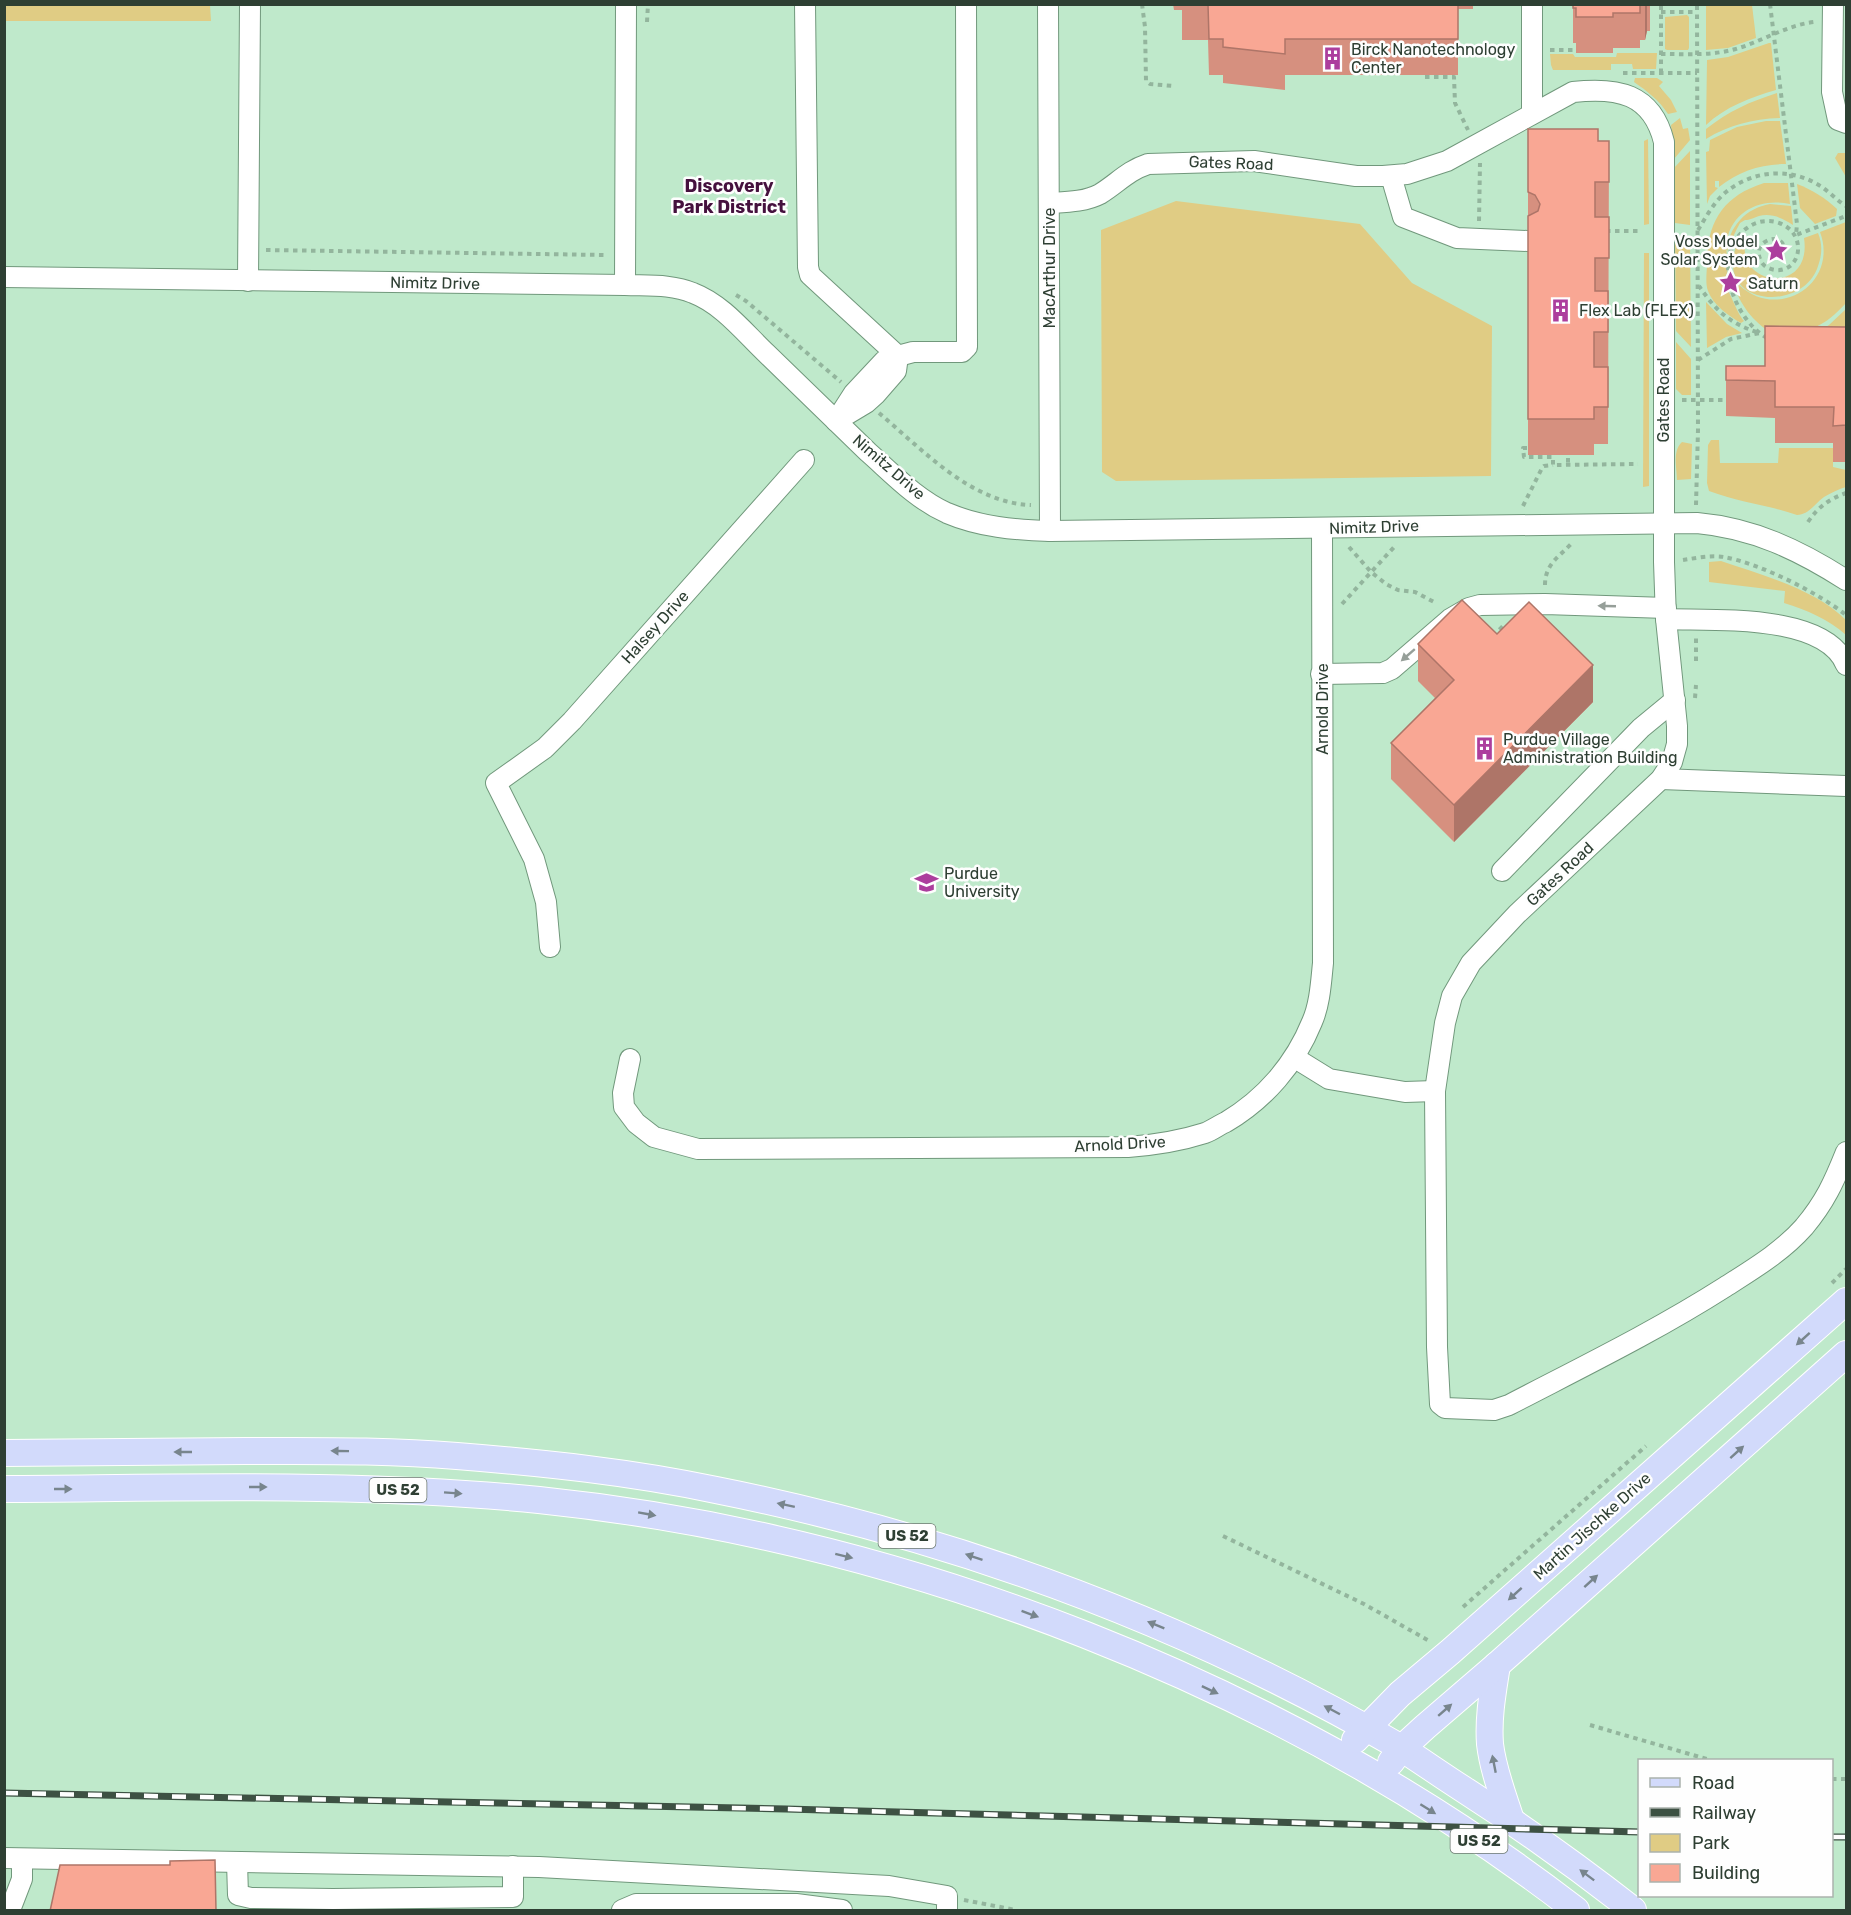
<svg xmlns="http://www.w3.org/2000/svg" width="1851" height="1915" viewBox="0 0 1851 1915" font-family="Rubik,sans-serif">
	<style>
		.green { fill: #e0cc84 }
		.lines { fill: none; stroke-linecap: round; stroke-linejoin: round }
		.minor-casing { stroke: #71987c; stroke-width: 22 }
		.major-casing { stroke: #fff; stroke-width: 28 }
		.path { stroke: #93b59d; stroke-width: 4; stroke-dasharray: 4.5 4.5; stroke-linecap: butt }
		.minor { stroke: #fff; stroke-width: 20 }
		.major { stroke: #d2dafb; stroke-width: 26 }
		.rail-casing { stroke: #3d5143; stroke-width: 7 }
		.rail { stroke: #fefefe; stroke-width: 4.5; stroke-dasharray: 14; stroke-linecap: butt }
		.wall { fill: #d6907f }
		.shaded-wall { fill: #ae7568 }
		.building { fill: #f9a794; stroke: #ae7568; stroke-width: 1.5 }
		.oneway { fill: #969f99 }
		.oneway2 { fill: #78858d }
		.labels { text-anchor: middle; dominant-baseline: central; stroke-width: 5; stroke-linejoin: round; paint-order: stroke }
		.shield { fill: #fefefe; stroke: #6c7870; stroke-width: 1.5 }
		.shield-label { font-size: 15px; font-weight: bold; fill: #2e3f33 }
		.poi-label { font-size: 16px; fill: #2e3f33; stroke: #fefefe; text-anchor: start }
		.street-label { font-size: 16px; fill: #2e3f33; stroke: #fefefe }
		.neighbourhood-label { font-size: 18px; font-weight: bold; fill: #45113e; stroke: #fefefe }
	</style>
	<rect width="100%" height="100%" fill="#bfe9cb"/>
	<g class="green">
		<path d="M4 5H210L211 21H5Z"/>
		<path d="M1706 5H1752L1756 38 1728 48 1706 50Z"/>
		<path d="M1687 15 1689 17V48L1688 50H1667L1665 49V17Z"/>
		<path d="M1769 43H1771L1776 90C1751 97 1725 107 1706 125L1707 60 1728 57Z"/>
		<path d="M1617 53H1657L1656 69H1633L1632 64H1611V70H1553L1551 65 1550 54H1573L1575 57H1616Z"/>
		<path d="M1635 78H1657L1663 82 1659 86 1671 100 1677 112 1668 114C1659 100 1647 91 1634 82Z"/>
		<path d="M1777 93 1780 118C1752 119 1729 125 1706 139V129C1729 111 1749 102 1777 93Z"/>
		<path d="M1680 118 1683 129 1688 128 1690 140 1674 159 1671 125Z"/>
		<path d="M1766 121H1780L1786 164C1761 164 1739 171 1719 187V181H1715V187L1718 188 1710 196 1707 204 1706 152 1709 151 1710 140 1737 127Z"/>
		<path d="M1648 139 1649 224 1644 225V141Z"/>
		<path d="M1690 151V225L1675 223 1674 168Z"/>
		<path d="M1838 153H1846V177L1835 158Z"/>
		<path d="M1764 183H1788L1790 204C1763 198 1733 209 1727 240 1725 251 1729 264 1727 273 1726 276 1724 279 1723 282L1724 285C1730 290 1736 312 1744 321L1741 323C1729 316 1713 305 1708 291 1705 283 1707 272 1707 263 1707 222 1723 196 1764 183Z"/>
		<path d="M1797 184C1813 190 1825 198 1837 209L1836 216 1815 224 1800 208Z"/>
		<path d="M1176 201 1360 224 1412 283 1492 326 1491 476 1116 481 1102 472 1101 230Z"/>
		<path d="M1770 204 1791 206 1793 225C1783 218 1771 213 1759 216 1753 218 1750 220 1745 220L1740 223C1735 232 1731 241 1727 252 1728 227 1746 208 1770 204Z"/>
		<path d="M1846 222V303C1824 327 1812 330 1780 338 1758 326 1745 313 1735 289L1739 285C1779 322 1839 283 1820 232Z"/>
		<path d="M1818 233C1823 245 1822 256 1817 269 1801 309 1730 306 1733 261 1734 252 1736 243 1743 236H1746C1733 288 1813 296 1804 238Z"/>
		<path d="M1681 236H1690L1691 347 1676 331 1675 238Z"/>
		<path d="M1644 253H1649V486L1643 487Z"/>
		<path d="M1706 302 1727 324 1742 333 1726 337 1707 348Z"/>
		<path d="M1846 309V345L1817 332 1829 325Z"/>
		<path d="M1676 342 1691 359V395H1682L1676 389Z"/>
		<path d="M1711 440H1719L1720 463H1778L1779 448H1833V467L1846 470V487C1839 489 1831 493 1824 497 1814 504 1810 514 1797 515 1768 505 1738 502 1709 491L1707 483 1708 445Z"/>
		<path d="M1682 442 1692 444 1691 479 1677 480C1677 468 1672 451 1682 442Z"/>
		<path d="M1721 561C1762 575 1815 589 1846 620V635C1828 619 1807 610 1784 603L1785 591 1709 582V562Z"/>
	</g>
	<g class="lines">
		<defs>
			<g id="minor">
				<path d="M805 4 808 267 810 275 898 356 913 352H962L967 347 966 4"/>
				<path d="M1048 4 1050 531"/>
				<path d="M1833 4 1832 92 1838 120 1846 123"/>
				<path d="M1532 114V4"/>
				<path d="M1391 176 1403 217 1457 238 1528 241"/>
				<path d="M1049 203C1066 202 1085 202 1100 194 1118 183 1127 171 1148 164L1254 161 1356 176H1383L1407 174 1447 161 1573 92C1617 87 1652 93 1664 142V562L1666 619 1677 726V744L1672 762 1661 779 1517 914 1471 963 1452 996 1445 1023 1435 1091 1437 1347 1440 1404 1445 1408 1494 1410 1509 1405C1582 1367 1656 1331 1725 1287 1753 1269 1782 1252 1804 1227 1825 1202 1834 1182 1846 1152"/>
				<path d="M4 277 625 285C647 286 672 284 693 293 722 304 744 332 766 353 800 386 834 419 868 452 893 474 916 499 947 513 980 527 1015 530 1050 531L1697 523C1753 528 1799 550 1846 580"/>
				<path d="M248 281 250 4"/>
				<path d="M625 285 626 4"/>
				<path d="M898 356 896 371 876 394 866 403 836 421 854 393 884 361Z"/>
				<path d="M1666 619C1713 621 1825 613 1846 665"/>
				<path d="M1321 674 1383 673 1392 669 1450 619 1469 608 1480 605 1545 604 1666 608"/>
				<path d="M1661 779 1846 786"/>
				<path d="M1502 871 1641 728 1675 700"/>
				<path d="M550 947 546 902 534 859 496 783 545 748 572 721 804 460"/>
				<path d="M1295 1058 1329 1079 1405 1092 1435 1091"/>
				<path d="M630 1059 623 1093 624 1107 636 1123 654 1137 698 1149 1128 1147C1155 1145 1180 1141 1205 1133 1213 1130 1219 1125 1226 1122 1265 1099 1295 1064 1312 1022 1320 1004 1321 982 1323 963L1322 528"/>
				<path d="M4 1858 539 1867 889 1886 947 1896V1910"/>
				<path d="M237 1862 238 1895 251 1898 333 1899 513 1897V1866"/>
				<path d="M4 1908 12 1905 22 1879V1859"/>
				<path d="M622 1910 636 1904H796L842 1910"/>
			</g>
			<g id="major">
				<path d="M4 1453C86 1452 167 1452 248 1451 318 1451 388 1450 457 1456 544 1463 631 1472 716 1490 956 1538 1186 1623 1398 1746 1420 1760 1441 1775 1463 1789 1522 1827 1578 1867 1633 1910"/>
				<path d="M4 1489C183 1488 362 1482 539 1500 906 1538 1284 1685 1576 1910"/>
				<path d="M1497 1665C1493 1691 1488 1717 1490 1744 1493 1770 1503 1795 1511 1820"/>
				<path d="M1355 1740 1400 1694 1450 1652 1846 1301"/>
				<path d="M1391 1762 1401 1749 1425 1727 1497 1665 1846 1354"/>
			</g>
		</defs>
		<use href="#minor" class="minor-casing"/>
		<use href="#major" class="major-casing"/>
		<g class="path">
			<path d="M1142 4 1145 27 1146 81 1150 84 1173 86"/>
			<path d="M1770 4 1797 224 1796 235 1846 216"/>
			<path d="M1661 12H1697"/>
			<path d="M647 22 648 4"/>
			<path d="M1550 50H1576"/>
			<path d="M1661 54C1687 54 1714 56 1739 48 1764 40 1788 25 1814 22"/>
			<path d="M1623 73H1697"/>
			<path d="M1661 73V4"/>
			<path d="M1425 77H1454L1455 103 1468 130"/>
			<path d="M1479 221 1480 163"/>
			<path d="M1698 230C1706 217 1714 202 1726 192 1752 171 1788 167 1817 184 1828 190 1836 200 1846 206"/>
			<path d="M1606 231H1638"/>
			<path d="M266 250 606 255"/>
			<path d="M736 295 746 301 841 382"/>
			<path d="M1767 338C1732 318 1709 251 1750 226 1758 221 1767 220 1776 222 1809 231 1802 273 1775 270 1769 269 1763 266 1761 261 1748 237 1794 229 1781 256L1775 258 1770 255"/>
			<path d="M1698 360 1731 339 1760 333C1730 324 1716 311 1699 286"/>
			<path d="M1682 400H1731"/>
			<path d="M879 413C923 450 971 503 1031 505"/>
			<path d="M1527 448H1523L1524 457H1553V465L1638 464"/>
			<path d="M1568 458V464"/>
			<path d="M1696 505 1698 430 1697 4"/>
			<path d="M1523 506 1542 468 1544 466 1553 465"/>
			<path d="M1808 522C1818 507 1829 499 1846 493"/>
			<path d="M1349 547 1371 572 1386 584 1398 590 1415 592 1436 603"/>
			<path d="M1683 560C1696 558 1711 555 1724 557 1761 564 1817 592 1846 615"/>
			<path d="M1545 585C1545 564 1559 557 1572 543"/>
			<path d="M1342 604 1395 546"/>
			<path d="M1493 636 1505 624"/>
			<path d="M1696 661V638"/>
			<path d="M1695 698 1696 685"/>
			<path d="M1832 1283 1846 1269"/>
			<path d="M1223 1536 1364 1604 1431 1642"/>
			<path d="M1463 1607 1646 1446"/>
			<path d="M1590 1725 1710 1760"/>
			<path d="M1832 1779H1846"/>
			<path d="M964 1900 1016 1910"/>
		</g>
		<use href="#minor" class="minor"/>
		<use href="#major" class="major"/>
		<defs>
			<g id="rail">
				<path d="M4 1793 786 1809 1640 1832"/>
				<path d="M1832 1837H1846"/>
			</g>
		</defs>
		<use href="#rail" class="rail-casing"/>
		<use href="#rail" class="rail"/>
	</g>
	<g class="wall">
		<path d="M1173 4H1473V9H1458V75H1285V90L1223 83V75H1209L1208 40H1182V10H1174Z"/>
		<path d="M1573 4H1650V31H1647L1645 40H1640V48H1613V53H1576V43H1573Z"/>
		<path d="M1528 129 1598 141H1609L1608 444H1594V455H1528Z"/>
		<path d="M1846 327V462H1833V443H1775V418L1726 416V366H1765Z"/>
		<path d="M1497 634 1593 702 1454 842 1391 779V743L1435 698 1418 681V644Z"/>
	</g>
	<g class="shaded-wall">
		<path d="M1647 4V31L1645 40V5Z"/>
		<path d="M1593 665V702L1454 842V805Z"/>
	</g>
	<g class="building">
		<path d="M1208 4H1458V39H1285V54L1223 47V39H1209Z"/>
		<path d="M1573 4H1645L1640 5V13H1613V17H1576V8H1573Z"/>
		<path d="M1528 129H1598V141H1609V182H1595V217H1609V258H1595V291H1608V332H1594V367H1608V407H1594V419H1528V216L1538 211 1540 204 1535 195 1528 192Z"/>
		<path d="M1765 326 1846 327V425L1833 426 1834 407H1775V381L1726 380V366H1765Z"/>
		<path d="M1462 600 1497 634 1529 602 1593 665 1454 805 1391 743 1454 680 1418 644Z"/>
		<path d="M215 1860 216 1911H50L60 1865H170V1861Z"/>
	</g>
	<defs><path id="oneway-solid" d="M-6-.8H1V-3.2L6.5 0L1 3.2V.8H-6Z" transform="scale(1.5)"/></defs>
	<g class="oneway">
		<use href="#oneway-solid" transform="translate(1607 606) rotate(-178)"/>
		<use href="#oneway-solid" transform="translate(1408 655) rotate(139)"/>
	</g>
	<g class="oneway2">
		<use href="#oneway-solid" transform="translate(1803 1339) rotate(138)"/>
		<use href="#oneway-solid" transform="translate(340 1451) rotate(-179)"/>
		<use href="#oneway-solid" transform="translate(183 1452) rotate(180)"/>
		<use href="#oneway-solid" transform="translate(1737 1452) rotate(-42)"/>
		<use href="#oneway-solid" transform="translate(258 1487)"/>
		<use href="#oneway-solid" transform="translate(63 1489)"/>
		<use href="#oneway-solid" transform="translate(453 1493) rotate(4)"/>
		<use href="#oneway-solid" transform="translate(786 1505) rotate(-168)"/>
		<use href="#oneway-solid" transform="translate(647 1514) rotate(10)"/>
		<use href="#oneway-solid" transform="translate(844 1556) rotate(14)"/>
		<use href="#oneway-solid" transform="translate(974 1557) rotate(-161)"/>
		<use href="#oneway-solid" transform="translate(1591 1581) rotate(-42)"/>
		<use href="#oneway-solid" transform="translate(1515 1594) rotate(138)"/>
		<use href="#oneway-solid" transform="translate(1030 1614) rotate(20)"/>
		<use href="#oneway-solid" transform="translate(1156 1625) rotate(-158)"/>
		<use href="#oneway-solid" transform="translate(1210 1690) rotate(25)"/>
		<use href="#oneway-solid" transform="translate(1332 1710) rotate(-152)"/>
		<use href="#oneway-solid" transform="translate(1445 1710) rotate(-41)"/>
		<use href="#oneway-solid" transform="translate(1494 1764) rotate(-101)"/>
		<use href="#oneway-solid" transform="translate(1428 1809) rotate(32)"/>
		<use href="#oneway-solid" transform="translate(1587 1875) rotate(-143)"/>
	</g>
	<defs>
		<symbol id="building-bare" viewBox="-9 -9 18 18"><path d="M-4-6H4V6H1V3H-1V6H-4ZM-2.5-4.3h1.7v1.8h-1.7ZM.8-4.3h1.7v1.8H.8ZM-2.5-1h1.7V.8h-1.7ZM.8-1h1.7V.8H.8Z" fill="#ac3e9d" stroke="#fefefe" stroke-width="2.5" paint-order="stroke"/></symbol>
		<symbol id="sight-bare" viewBox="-9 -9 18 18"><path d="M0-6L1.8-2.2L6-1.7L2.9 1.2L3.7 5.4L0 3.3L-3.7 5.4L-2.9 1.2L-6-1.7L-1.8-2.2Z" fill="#ac3e9d" stroke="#fefefe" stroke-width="2.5" paint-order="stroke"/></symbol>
		<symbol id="university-bare" viewBox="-9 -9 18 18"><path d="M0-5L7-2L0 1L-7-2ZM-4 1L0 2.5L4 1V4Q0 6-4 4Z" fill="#ac3e9d" stroke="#fefefe" stroke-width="2.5" paint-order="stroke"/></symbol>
	</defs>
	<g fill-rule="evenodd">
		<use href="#building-bare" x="1316" y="42" width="33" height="33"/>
		<use href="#sight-bare" x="1760" y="234" width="33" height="33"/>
		<use href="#sight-bare" x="1714" y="266" width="33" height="33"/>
		<use href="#building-bare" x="1544" y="294" width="33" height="33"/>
		<use href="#building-bare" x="1468" y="732" width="33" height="33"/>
		<use href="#university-bare" x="910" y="866" width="33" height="33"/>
	</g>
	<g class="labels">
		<g class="shield">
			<rect x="369.5" y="1478" width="57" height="24" rx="4.5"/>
			<rect x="878.5" y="1524" width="57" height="24" rx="4.5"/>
			<rect x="1450.5" y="1829" width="57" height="24" rx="4.5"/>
		</g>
		<g class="shield-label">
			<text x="398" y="1490">US 52</text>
			<text x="907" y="1536">US 52</text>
			<text x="1479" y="1841">US 52</text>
		</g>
		<g class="poi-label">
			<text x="1351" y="49">Birck Nanotechnology<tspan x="1351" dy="18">Center</tspan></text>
			<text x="1758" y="241" text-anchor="end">Voss Model<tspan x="1758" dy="18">Solar System</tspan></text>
			<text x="1748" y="283">Saturn</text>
			<text x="1579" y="310">Flex Lab (FLEX)</text>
			<text x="1503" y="739">Purdue Village<tspan x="1503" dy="18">Administration Building</tspan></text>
			<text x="944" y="873">Purdue<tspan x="944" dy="18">University</tspan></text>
		</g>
		<g class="street-label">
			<text transform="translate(1231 163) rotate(2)">Gates Road</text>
			<text transform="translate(1049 268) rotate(-90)">MacArthur Drive</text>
			<text transform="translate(435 283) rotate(1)">Nimitz Drive</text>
			<text transform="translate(1663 400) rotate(-90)">Gates Road</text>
			<text transform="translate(889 467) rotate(41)">Nimitz Drive</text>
			<text transform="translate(1374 527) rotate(-2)">Nimitz Drive</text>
			<text transform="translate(655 627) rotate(-48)">Halsey Drive</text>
			<text transform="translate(1322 709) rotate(-90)">Arnold Drive</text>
			<text transform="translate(1560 874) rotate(-43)">Gates Road</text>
			<text transform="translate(1120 1144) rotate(-3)">Arnold Drive</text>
			<text transform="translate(1592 1526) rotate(-42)">Martin Jischke Drive</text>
		</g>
		<g class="neighbourhood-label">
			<text x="729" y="186">Discovery<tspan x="729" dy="21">Park District</tspan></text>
		</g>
	</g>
	<rect width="1851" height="1915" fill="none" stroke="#2e3f33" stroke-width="12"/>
	<rect x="1638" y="1759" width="195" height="138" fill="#fefefe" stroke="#abb2ad" stroke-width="1.5"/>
	<rect x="1650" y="1778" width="30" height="9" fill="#d2dafb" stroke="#abb2ad" stroke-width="1.5"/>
	<text x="1692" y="1789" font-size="18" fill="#2e3f33">Road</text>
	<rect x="1650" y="1808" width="30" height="9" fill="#3d5143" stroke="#abb2ad" stroke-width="1.5"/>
	<text x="1692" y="1819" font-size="18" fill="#2e3f33">Railway</text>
	<rect x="1650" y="1834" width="30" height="18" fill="#e0cc84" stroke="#abb2ad" stroke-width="1.5"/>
	<text x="1692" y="1849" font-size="18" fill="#2e3f33">Park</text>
	<rect x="1650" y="1864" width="30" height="18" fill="#f9a794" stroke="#abb2ad" stroke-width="1.5"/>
	<text x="1692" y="1879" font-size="18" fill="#2e3f33">Building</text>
</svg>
